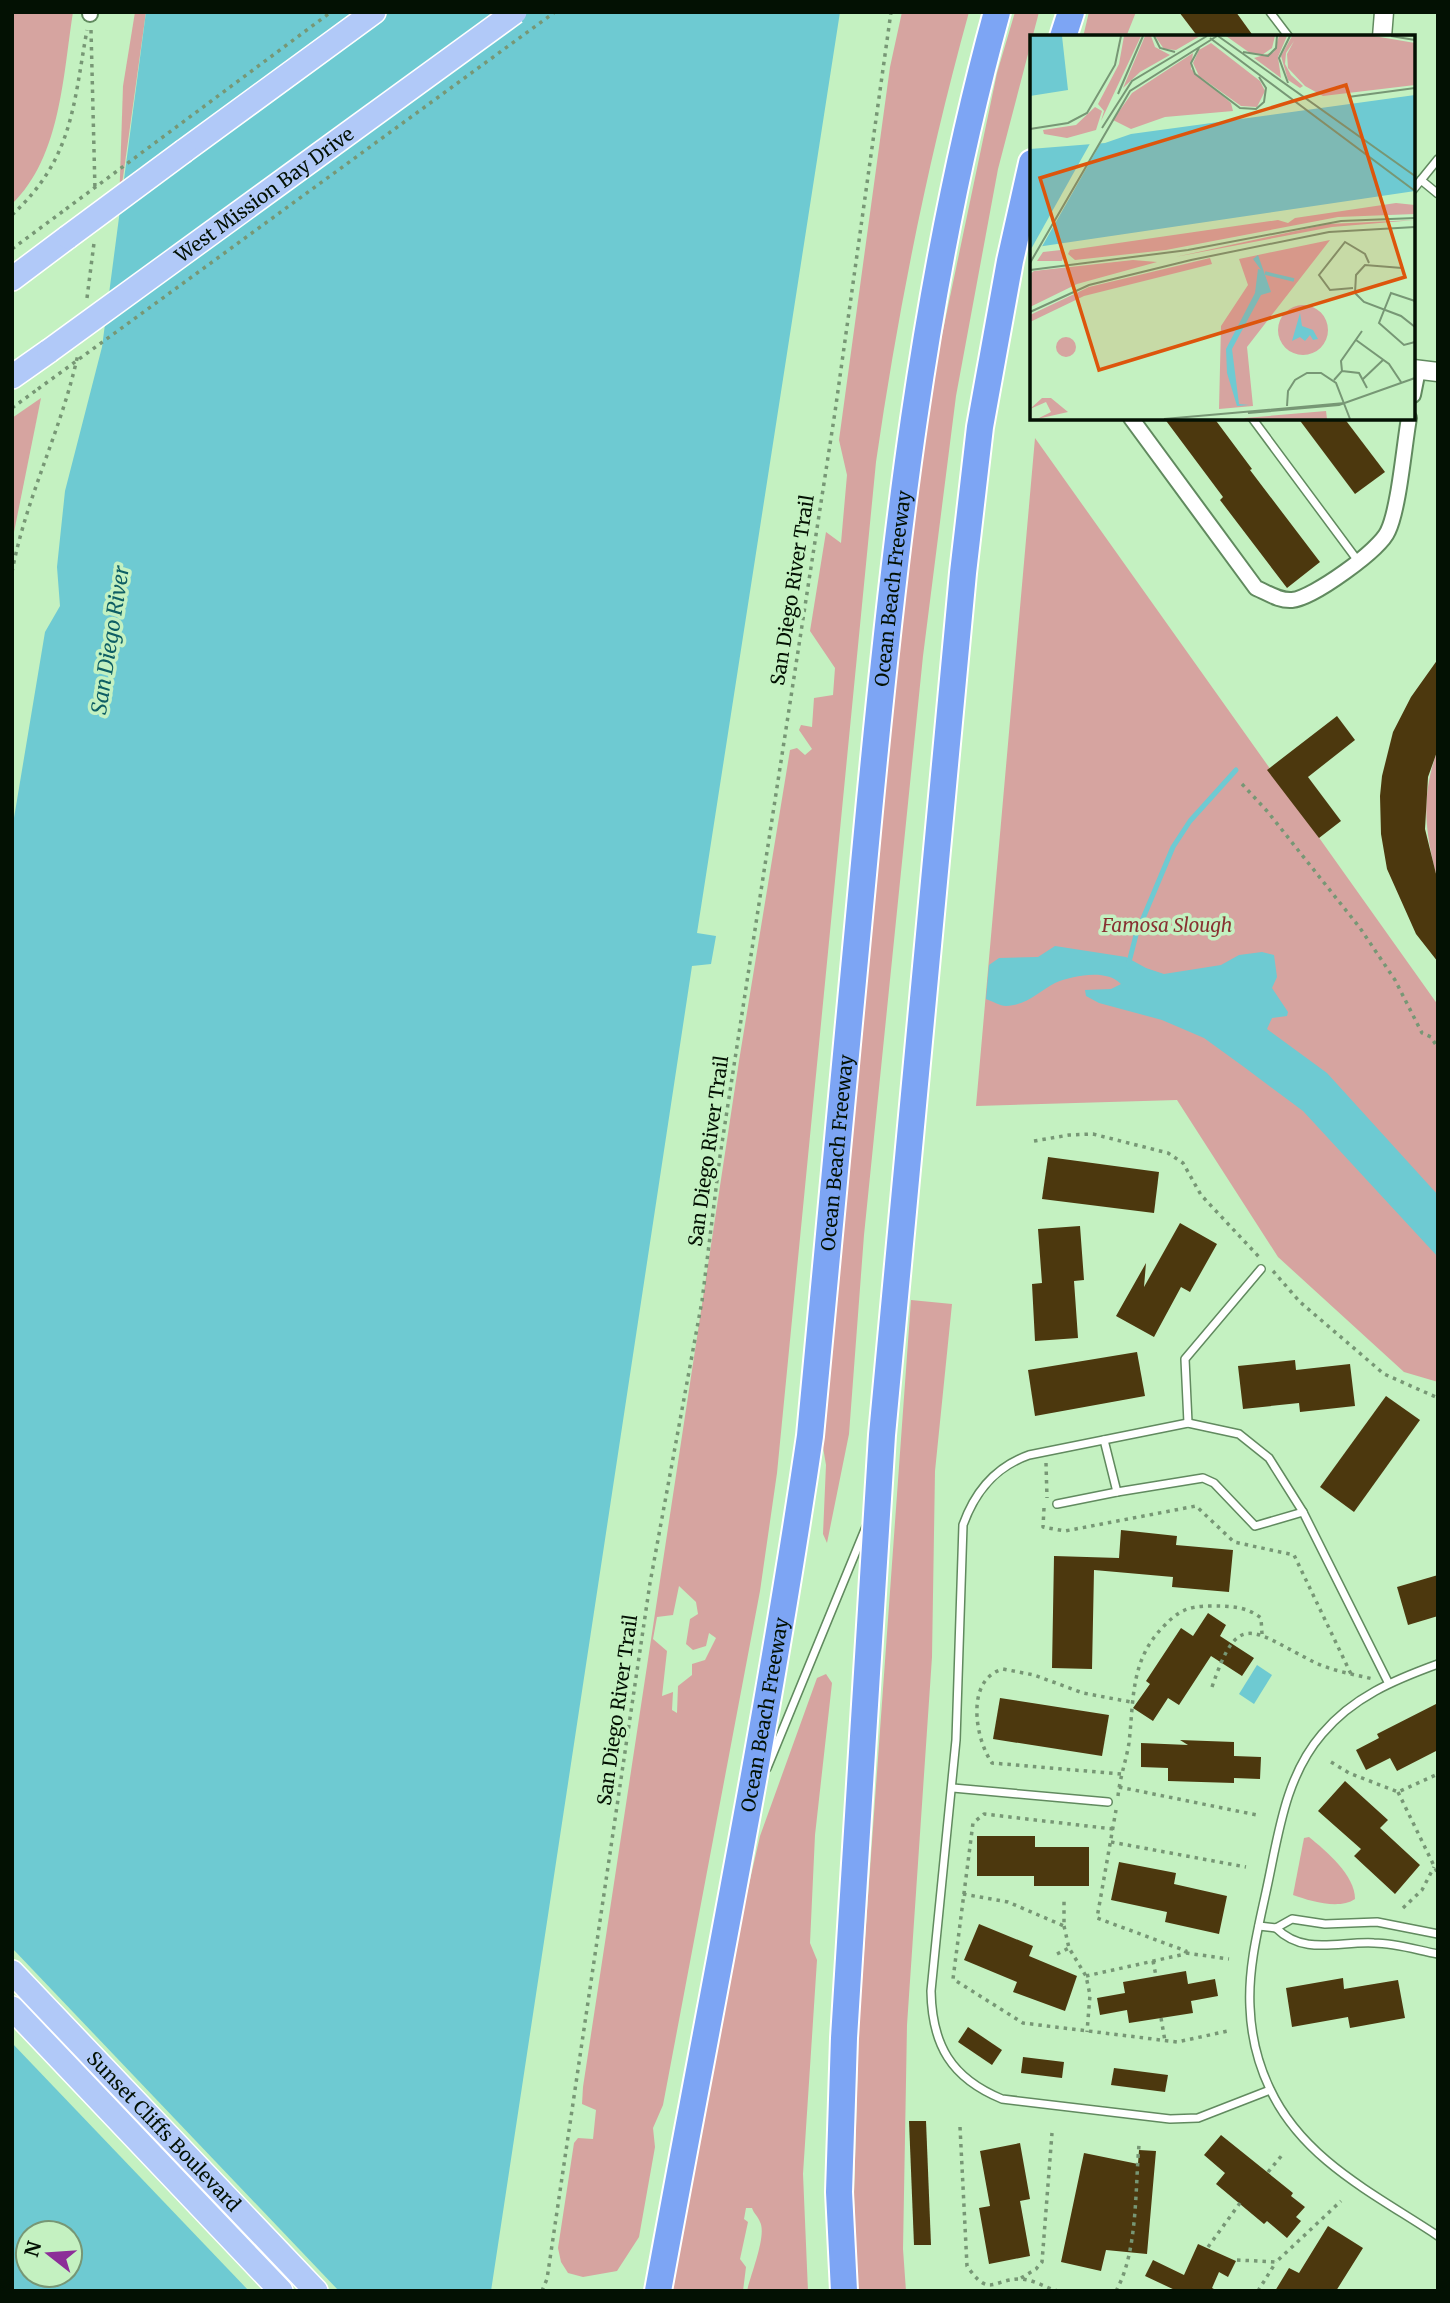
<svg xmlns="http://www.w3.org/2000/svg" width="1450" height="2303" viewBox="0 0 1450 2303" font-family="Merriweather,serif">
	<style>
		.green { fill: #d6a4a0; fill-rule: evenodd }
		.water { fill: #6ecad2; fill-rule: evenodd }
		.pier { fill: #c4f1c1 }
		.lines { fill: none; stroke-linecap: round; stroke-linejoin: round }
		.stream { stroke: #6ecad2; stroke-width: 5 }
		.building { fill: #4c380e }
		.service-casing { stroke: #618a5f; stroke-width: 10 }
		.minor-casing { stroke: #618a5f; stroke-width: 18 }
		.tertiary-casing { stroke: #618a5f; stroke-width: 21 }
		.primary-casing { stroke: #fff; stroke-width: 26 }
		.motorway-casing { stroke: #fff; stroke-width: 30 }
		.path { stroke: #779775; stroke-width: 3.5; stroke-dasharray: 3.5 5; stroke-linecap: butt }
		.service { stroke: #fff; stroke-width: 7 }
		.minor { stroke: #fff; stroke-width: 14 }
		.tertiary { stroke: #fff; stroke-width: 18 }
		.primary { stroke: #b1c9f8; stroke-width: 23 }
		.motorway { stroke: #7da5f4; stroke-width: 26 }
		.primary-bridge-casing { stroke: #fff; stroke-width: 26; stroke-linecap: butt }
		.path-bridge { stroke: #779775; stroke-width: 3.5; stroke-dasharray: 3.5 5; stroke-linecap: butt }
		.primary-bridge { stroke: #b1c9f8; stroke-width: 23 }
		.labels { text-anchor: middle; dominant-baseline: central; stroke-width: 7; stroke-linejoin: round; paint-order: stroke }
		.street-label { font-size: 19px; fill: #031103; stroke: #c4f1c1 }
		.park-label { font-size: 19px; font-style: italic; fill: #883232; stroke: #c4f1c1 }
		.water-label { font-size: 21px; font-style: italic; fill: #0e5e64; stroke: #c4f1c1 }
		.inset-river { fill: none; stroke: #6ecad2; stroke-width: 3.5 }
		.inset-road { fill: none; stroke: #779775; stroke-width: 2 }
		.view { fill: #dd550c; fill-opacity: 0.15; stroke: #dd550c; stroke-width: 3.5 }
		.inset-edge { fill: none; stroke: #031103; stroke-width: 3.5 }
	</style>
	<rect width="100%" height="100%" fill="#c4f1c1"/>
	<g class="green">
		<path d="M12 12H73C63 75 61 157 12 204Z"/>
		<path d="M135 12H146L119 206 123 86Z"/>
		<path d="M902 12H969C928 160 898 310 876 462L777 1473 760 1591 663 2105 653 2128 655 2147 639 2237 617 2271 583 2277 568 2273 561 2262 558 2248 574 2143 578 2138 593 2139 596 2110 582 2104 583 2087 739 1061 790 750 797 748 805 755 812 749 799 730 801 725 812 727 814 698 833 695 835 668 810 631 826 532 841 543 847 475 839 440 890 67ZM679 1586 696 1602 698 1614 690 1619 686 1644 693 1650 706 1646 709 1633 716 1638 705 1660 692 1664V1675L678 1686 677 1713 672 1710 673 1692 662 1696 667 1651 653 1639 657 1617 673 1615Z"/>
		<path d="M1015 12H1039L998 169 956 396 923 656 864 1235 849 1434 827 1543 823 1534 826 1465 822 1441 905 575 925 416 997 73Z"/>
		<path d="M1089 12H1136L1126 37H1083Z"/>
		<path d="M41 398 12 542V418Z"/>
		<path d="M1035 438 1438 1005V1382L1404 1372 1278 1257 1177 1100 976 1106Z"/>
		<path d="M1438 749V882C1425 832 1420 798 1438 749Z"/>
		<path d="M911 1300 952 1304 935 1471 932 1657 907 2025 903 2249 906 2291H857L854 2196 859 2022Z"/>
		<path d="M826 1674 832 1683 815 1835 810 1943 817 1960 803 2174 808 2291H747C751 2273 767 2235 760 2222 758 2216 754 2214 752 2208H746L744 2219 748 2222 740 2259 746 2267 743 2291H671L737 1937 760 1836 817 1678Z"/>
		<path d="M1309 1837C1326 1851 1355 1875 1355 1899 1339 1910 1310 1901 1293 1895L1304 1838Z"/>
	</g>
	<g class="water">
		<path d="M146 12H840L697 933 716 936 711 964 692 966 491 2291H12V830L45 632 60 606 57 567 65 491 102 347ZM28 2233H70V2275H28Z"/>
		<path d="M1055 946 1126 957 1146 968 1164 974 1221 965 1239 955 1262 952 1274 955 1277 977 1272 988 1288 1012 1287 1016 1272 1018 1267 1029 1327 1073 1438 1195V1257L1303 1111 1244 1067 1204 1038 1162 1020 1099 1003 1086 996 1085 990 1111 989 1121 984C1107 969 1074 975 1055 983 1039 991 1028 1005 1006 1006 1000 1006 992 1001 986 999L989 965 999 958 1038 957Z"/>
		<path d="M1257 1665 1272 1675 1254 1704 1239 1694Z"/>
	</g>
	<path class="pier" d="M12 1948 339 2291H249L12 2043Z"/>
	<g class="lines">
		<path class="stream" d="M1128 966 1136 935 1173 847 1190 821 1236 770"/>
	</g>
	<g class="building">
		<path d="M1179 12H1236L1254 37H1198Z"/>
		<path d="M1164 418H1214L1252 469 1250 470 1320 562 1287 588 1220 500 1223 497Z"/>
		<path d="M1298 418H1344L1385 472 1355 494Z"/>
		<path d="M1438 659V749L1428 777 1425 829 1438 882V962L1416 934 1387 869 1381 834 1380 796 1382 776 1393 732 1411 697Z"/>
		<path d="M1337 716 1355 740 1308 777 1341 821 1319 838 1267 770Z"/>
		<path d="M1048 1157 1159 1172 1154 1213 1042 1199Z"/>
		<path d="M1180 1223 1217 1244 1190 1292 1181 1287 1154 1337 1116 1316 1146 1263 1144 1287Z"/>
		<path d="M1080 1226 1084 1280 1074 1281 1078 1338 1035 1341 1032 1284 1042 1283 1038 1229Z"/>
		<path d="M1137 1352 1145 1396 1035 1416 1028 1370Z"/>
		<path d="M1295 1360 1296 1370 1350 1364 1355 1406 1300 1412 1299 1403 1243 1409 1238 1366Z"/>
		<path d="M1386 1396 1420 1420 1354 1512 1320 1487Z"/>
		<path d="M1121 1530 1177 1536 1176 1545 1233 1550 1229 1592 1172 1587 1173 1577 1094 1570 1092 1669 1052 1668 1054 1556 1119 1558Z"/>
		<path d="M1438 1575V1616L1408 1625 1397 1587Z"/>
		<path d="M1208 1613 1226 1625 1220 1636 1254 1658 1242 1676 1211 1656 1179 1705 1168 1698 1153 1721 1133 1708 1150 1684 1146 1681 1181 1628 1193 1636Z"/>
		<path d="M1000 1698 1109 1715 1102 1756 993 1739Z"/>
		<path d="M1438 1703V1750L1397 1771 1390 1758 1366 1770 1356 1750 1379 1738 1377 1734Z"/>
		<path d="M1180 1740 1234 1742V1756L1261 1757 1260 1779 1234 1778V1783L1168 1781V1768L1141 1767V1743L1188 1745Z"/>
		<path d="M1345 1781 1388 1820 1380 1828 1420 1865 1395 1894 1354 1856 1361 1849 1318 1811Z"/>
		<path d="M977 1836H1035V1847H1089V1886H1034V1876H977Z"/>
		<path d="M1119 1862 1176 1873 1174 1884 1227 1896 1219 1934 1165 1922 1167 1912 1111 1900Z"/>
		<path d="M979 1924 1033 1946 1029 1956 1077 1976 1065 2011 1013 1992 1017 1982 964 1960Z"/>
		<path d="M1186 1971 1188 1984 1215 1979 1218 1996 1191 2001 1193 2013 1129 2023 1127 2010 1100 2015 1097 1998 1125 1993 1123 1982Z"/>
		<path d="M1343 1978 1344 1989 1398 1980 1405 2018 1350 2028 1348 2017 1292 2027 1286 1988Z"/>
		<path d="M968 2027 1002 2050 992 2065 958 2042Z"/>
		<path d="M1023 2057 1064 2062 1062 2078 1021 2073Z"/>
		<path d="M1114 2068 1168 2075 1165 2092 1111 2085Z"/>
		<path d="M909 2121H926L931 2245H914Z"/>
		<path d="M1221 2135 1293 2193 1291 2196 1305 2207 1296 2217 1301 2221 1287 2238 1267 2221 1264 2224 1216 2184 1225 2173 1204 2155Z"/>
		<path d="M1020 2143 1030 2199 1020 2201 1030 2256 989 2264 979 2208 990 2206 980 2151Z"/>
		<path d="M1139 2150 1156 2151 1147 2254 1106 2250 1101 2271 1061 2262 1084 2153 1138 2164Z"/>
		<path d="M1328 2226 1363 2248 1336 2291H1275L1289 2268 1299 2273Z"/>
		<path d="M1198 2244 1236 2261 1228 2277 1219 2272 1212 2288 1218 2291H1177L1145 2276 1153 2260 1184 2275Z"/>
	</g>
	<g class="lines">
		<defs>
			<g id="service">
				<path d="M1270 12 1289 37"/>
				<path d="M1421 180 1438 159"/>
				<path d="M1413 190 1421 180 1438 194"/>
				<path d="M1252 418 1358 561"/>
				<path d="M1188 1423 1185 1359 1261 1269"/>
				<path d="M1104 1440 1117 1492 1203 1478 1214 1483 1255 1526 1303 1512"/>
				<path d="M1057 1504 1117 1492"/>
				<path d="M1438 1664C1394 1680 1353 1697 1322 1734 1284 1778 1278 1838 1266 1892 1258 1929 1248 1968 1250 2007 1251 2034 1258 2064 1270 2089 1303 2160 1375 2194 1438 2236"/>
				<path d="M767 1768 866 1527"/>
				<path d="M953 1788 1108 1802"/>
				<path d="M1259 1926 1276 1928 1292 1919 1325 1924 1377 1922 1438 1934"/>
				<path d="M1276 1928C1304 1956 1339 1941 1374 1943 1395 1943 1417 1950 1438 1954"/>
				<path d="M1270 2090 1198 2118 1170 2119 1002 2099C951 2078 932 2045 931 1991L956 1740 963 1525C975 1491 995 1467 1029 1455L1188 1423 1239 1434 1269 1458 1303 1512 1388 1682"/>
			</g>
			<g id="minor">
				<path d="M90 14V12"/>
				<path d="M1413 395 1418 370"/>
				<path d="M1131 418 1256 588C1268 593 1279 601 1292 600 1313 598 1380 550 1388 531 1399 508 1404 446 1409 418"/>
			</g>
			<g id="tertiary">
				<path d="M1382 37 1384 12"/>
				<path d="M1413 369 1438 372"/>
			</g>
			<g id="primary">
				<path d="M184 151 374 12"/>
				<path d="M12 279 68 237"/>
				<path d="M12 377 49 351"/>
				<path id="s1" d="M12 1972 316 2291"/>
				<path d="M12 2008 281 2291"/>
			</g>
			<g id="motorway">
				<path d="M1063 37 1071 12"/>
				<path id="s2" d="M658 2291C710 2006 768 1723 810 1436 829 1235 848 1033 867 832 893 556 923 280 997 12"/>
				<path d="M844 2291 839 2192 844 2038 882 1435 963 573 980 427 1010 261 1032 163"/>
			</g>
		</defs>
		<use href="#service" class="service-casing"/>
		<use href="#minor" class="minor-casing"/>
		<use href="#tertiary" class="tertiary-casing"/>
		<use href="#primary" class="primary-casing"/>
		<use href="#motorway" class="motorway-casing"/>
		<g class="path">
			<path d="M91 30 95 190"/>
			<path d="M12 215C73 158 73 107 87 30"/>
			<path d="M12 249 66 209"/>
			<path d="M87 298 94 243"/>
			<path d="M12 408 38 389"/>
			<path d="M12 572C26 497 62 429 78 354"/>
			<path d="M1242 784 1267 811 1360 928 1395 980 1422 1033 1431 1037 1438 1048"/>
			<path d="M1034 1141 1069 1135 1093 1134 1168 1153 1183 1163 1201 1195 1260 1258"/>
			<path d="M1273 1271 1300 1302 1384 1374 1438 1398"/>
			<path d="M1046 1463 1047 1498"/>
			<path d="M1044 1508 1043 1527 1065 1531 1196 1506 1234 1542 1294 1555 1351 1674"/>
			<path d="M1212 1687C1238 1610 1251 1630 1310 1660 1328 1670 1352 1674 1373 1679"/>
			<path d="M1331 1762 1349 1773 1398 1792 1438 1774"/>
			<path d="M1121 1774 992 1763C975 1739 965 1679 1003 1669L1034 1675 1083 1693 1131 1702"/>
			<path d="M1119 1787 1257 1815"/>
			<path d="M1398 1792 1438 1874"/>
			<path d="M1118 1796C1120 1777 1126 1761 1129 1743 1134 1699 1130 1661 1163 1627 1178 1611 1188 1606 1210 1606 1229 1606 1246 1606 1261 1618L1262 1634"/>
			<path d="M1113 1829 984 1814 973 1823 953 1979 1023 2023 1177 2042 1228 2031"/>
			<path d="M1111 1842 1246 1867"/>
			<path d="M963 1894 1008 1902 1064 1926V1898"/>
			<path d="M1403 1908 1422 1890 1434 1867"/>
			<path d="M1064 1926 1069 1948 1086 1976 1090 1995 1087 2032"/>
			<path d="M1186 1953 1229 1959"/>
			<path d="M1057 1954 1069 1948"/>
			<path d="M1153 1961 1156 1976"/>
			<path d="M1086 1976 1185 1954 1186 1951 1097 1918 1116 1810"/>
			<path d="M1161 2018 1165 2041"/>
			<path d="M960 2127 967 2266C990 2299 992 2279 1020 2279 1033 2279 1046 2288 1058 2291"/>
			<path d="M1268 2172 1283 2154"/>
			<path d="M1208 2247 1240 2203"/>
			<path d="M1237 2260 1276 2262 1341 2201"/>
			<path d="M1021 2278 1036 2269 1042 2262 1052 2133"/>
			<path d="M542 2291 547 2279 650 1583 702 1301 720 1156 835 412 891 12"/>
			<path d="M1116 2291C1138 2252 1135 2189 1139 2145"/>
			<path d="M1258 2291 1276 2262"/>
		</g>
		<use href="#service" class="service"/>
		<use href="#minor" class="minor"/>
		<use href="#tertiary" class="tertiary"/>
		<use href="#primary" class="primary"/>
		<use href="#motorway" class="motorway"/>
		<defs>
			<g id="primary-bridge">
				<path d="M68 237 184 151"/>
				<path id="s3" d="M49 351 515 12"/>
			</g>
		</defs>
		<use href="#primary-bridge" class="primary-bridge-casing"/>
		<g class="path-bridge">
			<path d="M66 209 331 12"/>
			<path d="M38 389 555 12"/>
		</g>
		<use href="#primary-bridge" class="primary-bridge"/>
	</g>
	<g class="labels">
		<g class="street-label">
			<text stroke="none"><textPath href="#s3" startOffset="266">West Mission Bay Drive</textPath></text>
			<text stroke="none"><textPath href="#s2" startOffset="1720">Ocean Beach Freeway</textPath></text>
			<text transform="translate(792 590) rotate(-81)">San Diego River Trail</text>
			<text transform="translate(708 1151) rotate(-82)">San Diego River Trail</text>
			<text stroke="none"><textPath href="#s2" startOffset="1153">Ocean Beach Freeway</textPath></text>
			<text transform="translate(617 1710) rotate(-82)">San Diego River Trail</text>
			<text stroke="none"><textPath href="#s2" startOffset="586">Ocean Beach Freeway</textPath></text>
			<text stroke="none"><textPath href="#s1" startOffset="220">Sunset Cliffs Boulevard</textPath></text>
		</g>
		<g class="park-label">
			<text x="1167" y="925">Famosa Slough</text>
		</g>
		<g class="water-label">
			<text transform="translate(110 640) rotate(-81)">San Diego River</text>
		</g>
	</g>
	<g transform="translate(1030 35)">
		<rect width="385" height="385" fill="#c4f1c1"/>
		<path d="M94 1H111L71 86 74 76 68 69 89 29ZM115 1H121L125 12 140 20 110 37 93 53ZM125 1H170L146 15 134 14ZM196 1H245L242 13 232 20 220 18ZM249 1H257L248 22 251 43 224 23 244 17ZM262 1H344L385 8V50L293 61 275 51 258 33 257 19 264 6 256 18 255 29 261 40 273 51 270 53 258 45 251 21ZM181 8 230 46 235 56 227 72 211 71 169 41 163 28 169 15ZM163 18 161 34 201 68 203 76 135 82 101 94 83 85 102 58ZM65 72 72 76 66 95 37 103 14 99 13 95 46 90ZM366 168 385 170V179L308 182 136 215 45 225 38 219 40 215 248 185 258 188 265 183ZM385 185 302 192 145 222 298 189ZM300 205 217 312 223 371 189 374 191 291 218 250 209 224ZM31 215 35 218 32 226H7L13 217ZM180 223 182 229 54 261 0 287V280L59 252ZM103 225 127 227 47 249 0 272V239L4 236ZM248 295a25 25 0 1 1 50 0a25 25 0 1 1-50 0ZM26 312a10 10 0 1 1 20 0a10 10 0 1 1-20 0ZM12 363H21L38 377 7 384 21 377 16 367 0 374ZM296 376 297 384H214L215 383Z" fill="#d6a4a0"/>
		<path d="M0 1H32L38 55 0 61ZM385 60V156L0 213V114L75 108 101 99ZM228 220 241 257 231 260 202 314 209 369 219 370 207 371 197 338 196 314 225 258 228 234 231 235 223 224ZM270 278 272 291 283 295 288 304 283 305 280 300 275 306 270 302 262 306Z" fill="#6ecad2"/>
		<path d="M73 104 10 215 0 216 62 105Z" fill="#c4f1c1"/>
		<path class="inset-river" d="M235 238 264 245"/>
		<path class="inset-road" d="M124 1 130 13 145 17M188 1 385 141M361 1 385 5M180 3 385 156M169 13 161 28 165 39 210 73 226 74 234 67 236 53 229 42M213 17 238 21 246 13 247 1M258 48 249 23 260 1M88 59 113 1M318 62 385 53M72 93 102 46 177 1M0 94 38 88 57 78 85 30 91 1M0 228 100 56 187 1M372 233 335 230 326 240 325 258 334 267 371 281 385 292M0 235 158 215 311 186 385 183M323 253 300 255 289 240 315 207 335 219 339 228M385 266 361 258 349 288 374 310 385 307M0 277 59 250 161 225 299 197 385 192M326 305 359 329 371 347M312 336 329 338 337 353M333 344 353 325M304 345 312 336 311 326 332 296M257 371 258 356 265 345 277 338H291L306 348 320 384M218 378 309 370 385 343M134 384 315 368"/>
		<path class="view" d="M316 50 375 242 69 335 10 143Z"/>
		<rect width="385" height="385" class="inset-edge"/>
	</g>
	<rect width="1450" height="2303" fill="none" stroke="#031103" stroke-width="28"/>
	<g transform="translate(49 2254) rotate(287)"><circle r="33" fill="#c4f1c1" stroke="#779775" stroke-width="2"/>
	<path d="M0-5L12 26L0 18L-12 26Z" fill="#8c2e98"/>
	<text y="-10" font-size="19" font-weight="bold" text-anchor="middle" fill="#031103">N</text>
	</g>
</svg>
